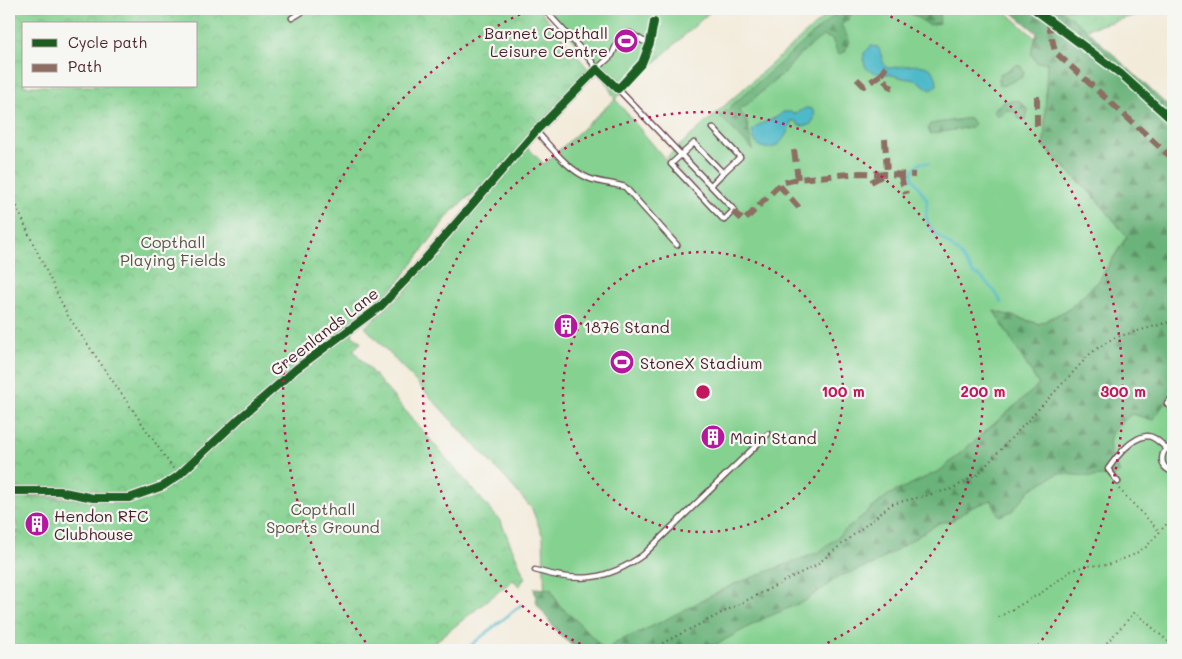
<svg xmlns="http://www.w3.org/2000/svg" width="1182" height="659" viewBox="0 0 1182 659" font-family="Mali,sans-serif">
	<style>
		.green { fill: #84d190; stroke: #67785e }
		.forest { fill: url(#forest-firs); stroke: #5a6952 }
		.park { fill: url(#park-crowns); stroke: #67785e; fill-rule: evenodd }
		.water { fill: #4db9c9; stroke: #4c6c7a }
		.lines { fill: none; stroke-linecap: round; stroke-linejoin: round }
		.stream { stroke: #4db9c9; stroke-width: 2.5 }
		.lane-casing { stroke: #633e45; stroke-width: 7 }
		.street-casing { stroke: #633e45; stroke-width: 11 }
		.path { stroke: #633e45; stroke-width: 2; stroke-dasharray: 1 4; stroke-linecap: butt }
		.lane { stroke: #fff; stroke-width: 4.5 }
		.street { stroke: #fff; stroke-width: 9 }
		.quiet { stroke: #8d6e63; stroke-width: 6; stroke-dasharray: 12 6; stroke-linecap: butt }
		.cycleway-casing { stroke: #f6f6f2; stroke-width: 11 }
		.cycleway { stroke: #1b5e20; stroke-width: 8 }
		.ring { fill: none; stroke: #c2185b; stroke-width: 2.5; stroke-dasharray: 2.5 5 }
		.labels { text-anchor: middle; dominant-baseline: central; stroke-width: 4.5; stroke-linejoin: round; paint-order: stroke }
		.poi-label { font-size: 16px; fill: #4a1f2b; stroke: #f6f6f2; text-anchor: start }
		.park-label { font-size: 16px; fill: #5b5449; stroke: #f6f6f2 }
		.street-label { font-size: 16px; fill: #4a1f2b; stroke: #f6f6f2 }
		.centre { fill: #c2185b; stroke: #f6f6f2; stroke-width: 2.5 }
		.ring-label { font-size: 15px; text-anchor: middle; font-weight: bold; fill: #c2185b; stroke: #f6f6f2; stroke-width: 4.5; stroke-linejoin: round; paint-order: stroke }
	</style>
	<defs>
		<pattern id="forest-firs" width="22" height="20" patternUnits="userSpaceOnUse" patternTransform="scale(1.25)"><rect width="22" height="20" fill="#6bb37a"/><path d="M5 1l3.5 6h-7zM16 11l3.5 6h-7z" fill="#5a9164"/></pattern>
		<pattern id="park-crowns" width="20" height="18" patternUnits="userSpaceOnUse" patternTransform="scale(1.25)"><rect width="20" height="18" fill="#84d190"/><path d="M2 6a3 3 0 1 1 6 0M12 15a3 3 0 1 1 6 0" fill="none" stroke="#74b37c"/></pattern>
	</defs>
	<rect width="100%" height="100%" fill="#f6f6f2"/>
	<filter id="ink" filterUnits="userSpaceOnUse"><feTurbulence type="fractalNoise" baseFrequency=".02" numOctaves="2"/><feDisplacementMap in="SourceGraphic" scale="10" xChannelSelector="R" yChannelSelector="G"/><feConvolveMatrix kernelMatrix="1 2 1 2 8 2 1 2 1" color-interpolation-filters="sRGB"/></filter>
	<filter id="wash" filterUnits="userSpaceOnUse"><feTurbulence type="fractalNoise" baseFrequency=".0096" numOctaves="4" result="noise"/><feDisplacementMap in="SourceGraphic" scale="20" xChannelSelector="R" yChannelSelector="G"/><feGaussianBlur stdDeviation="1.12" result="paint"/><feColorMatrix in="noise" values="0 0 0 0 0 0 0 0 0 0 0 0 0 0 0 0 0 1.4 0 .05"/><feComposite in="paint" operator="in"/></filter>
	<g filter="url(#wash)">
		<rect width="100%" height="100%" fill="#f3ebda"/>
		<path class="green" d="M547 9H713L615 99 665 159 714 212 667 157 833 9H1003L1045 47 1047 61 1044 147 1097 200 1127 236 1098 282 1069 309 1040 324 994 311 1039 385 941 470 960 499 1173 379V650H586L545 607 543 537 532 509 507 480 365 327 409 288 407 285 528 148 544 164 615 99 601 74Z"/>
		<g class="forest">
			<path d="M841 9H853L849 19 841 25 849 40 845 52 838 54 832 39 823 36 799 55 786 71 745 106 738 110 746 119 753 150 720 116Z"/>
			<path d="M904 9H937L940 13 939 23 929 25Z"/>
			<path d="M1008 9H1059L1086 29 1173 111V391L1153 420 1132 414C1126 419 1119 424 1114 430 1104 442 1112 461 1120 472L1115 475 1093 477 1059 473 1031 489 1012 511 999 516 991 500 968 509 954 520 939 523 874 564 840 576 805 601 765 618 706 650H606L615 643 657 624 732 585 819 552 888 495 941 470 1039 385 994 311 1039 324 1069 309 1098 282 1127 237 1096 198 1044 147 1047 62 1037 63 1031 54 1037 33Z"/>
			<path d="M1017 65H1020L1024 72 1022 77 1002 86 998 84 1000 74Z"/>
			<path d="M1019 100 1028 110 1026 120 1019 119 1014 111 1006 110 997 116 993 110 1003 102Z"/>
			<path d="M970 118 974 124 972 127 930 134 928 128 930 124Z"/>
			<path d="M534 588 551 589 558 604 579 623 605 650H579L560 636 537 604Z"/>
		</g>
		<g class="park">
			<path d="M9 9H539L589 70 512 160 451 212 381 306 353 328 352 336 359 340 361 343 353 350 501 522 525 578 519 586 513 580 425 650H9V541L17 538 16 521 9 519ZM24 24H196V86H24ZM144 493 113 499 23 497V496Z"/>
			<path d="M1059 9H1158L1086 29Z"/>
		</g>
		<g class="water">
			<path d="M871 46 878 47C882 54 881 62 887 68 905 68 936 55 937 85L931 90C925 87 921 82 915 80 911 79 907 79 903 78 898 77 893 75 888 74 871 73 862 72 864 53Z"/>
			<path d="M806 108 812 109C816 116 815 119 810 125L799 126 796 121H791C789 132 780 150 766 148 763 148 758 146 756 143 754 140 753 134 752 131 763 119 772 123 783 112H791L794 114Z"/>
		</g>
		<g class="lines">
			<g class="stream">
				<path d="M929 163H920L913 170 912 177 927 200 926 217 929 225 934 232 959 253 973 273 981 277 996 293 1001 302"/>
				<path d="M465 650 521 605"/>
			</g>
		</g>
	</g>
	<g filter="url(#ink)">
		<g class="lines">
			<defs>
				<g id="lane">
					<path d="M544 9 590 59 597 69 612 55 621 34 630 33 643 41 650 43"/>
					<path d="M292 18 307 9"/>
					<path d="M654 22 650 43 642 63 618 89 734 210 724 220 671 164 694 143 723 173 740 157 713 128"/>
					<path d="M536 131C551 147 567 169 588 178 599 183 613 183 625 187L677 245"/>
					<path d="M711 185 723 173"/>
					<path d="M1173 397 1167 404 1173 410"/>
					<path d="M1173 446 1165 450C1159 460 1163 469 1173 472"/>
					<path d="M1118 482 1108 469C1115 458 1132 437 1147 436 1155 436 1161 444 1167 449"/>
					<path d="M535 570C577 583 607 581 643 555L768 434"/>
				</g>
				<path id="street" d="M9 491H59L93 498H129L163 486 178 476 240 418 296 369 381 306 418 267 536 131 597 69 618 89"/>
			</defs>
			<use href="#lane" class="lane-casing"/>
			<use href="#street" class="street-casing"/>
			<g class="path">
				<path d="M9 188 30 237 68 316 174 470"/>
				<path d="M1119 489 1160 532"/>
				<path d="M999 617 1041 593 1071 571 1084 566 1108 565 1133 555 1146 547 1173 517"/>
				<path d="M649 650 816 565 892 504 952 489 977 475 1091 353 1113 338 1173 321"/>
				<path d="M1100 650 1135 612 1173 646"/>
				<path d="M1168 650 1173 646"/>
			</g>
			<use href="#lane" class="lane"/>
			<use href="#street" class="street"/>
			<g class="quiet">
				<path d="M1048 20 1055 52 1173 159"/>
				<path d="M881 75 886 66"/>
				<path d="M857 79 864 86 881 75 889 86 897 90"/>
				<path d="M1037 126V95"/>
				<path d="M885 139 887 173"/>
				<path d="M794 150 798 179"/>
				<path d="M900 174 906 194"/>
				<path d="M871 182 885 174"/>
				<path d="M779 185 800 209"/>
				<path d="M732 212 736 214 744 221 781 183 798 179 860 173 915 175"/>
			</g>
			<defs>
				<g id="cycleway">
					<path d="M1034 9 1121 74 1173 121"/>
					<path d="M9 491H59L93 498H129L163 486 178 476 240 418 296 369 381 306 418 267 536 131 597 69 618 89 642 63 650 43 654 22"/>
				</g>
			</defs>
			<use href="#cycleway" class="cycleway-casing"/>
			<use href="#cycleway" class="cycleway"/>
		</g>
	</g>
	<g class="ring">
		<circle cx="703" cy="392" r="140"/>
		<path d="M594 650A280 280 0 1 1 812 650"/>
		<path d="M370 648A420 420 0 0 1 529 10M877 10A420 420 0 0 1 1036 648"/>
	</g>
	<defs>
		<symbol id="stadium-disc" viewBox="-11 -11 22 22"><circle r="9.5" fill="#b5179e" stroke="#f6f6f2"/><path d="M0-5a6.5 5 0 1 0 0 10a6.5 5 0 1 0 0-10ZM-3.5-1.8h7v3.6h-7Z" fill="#fff"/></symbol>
		<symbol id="building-disc" viewBox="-11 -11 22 22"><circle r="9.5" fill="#b5179e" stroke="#f6f6f2"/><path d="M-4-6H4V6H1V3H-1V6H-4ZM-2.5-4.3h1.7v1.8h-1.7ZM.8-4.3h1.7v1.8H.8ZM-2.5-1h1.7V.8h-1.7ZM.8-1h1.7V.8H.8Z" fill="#fff"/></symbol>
	</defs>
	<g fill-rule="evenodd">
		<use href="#stadium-disc" x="612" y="27" width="28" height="28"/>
		<use href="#building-disc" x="552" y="312" width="28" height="28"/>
		<use href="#stadium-disc" x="608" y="348" width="28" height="28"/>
		<use href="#building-disc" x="699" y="423" width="28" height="28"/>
		<use href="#building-disc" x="23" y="510" width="28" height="28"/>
	</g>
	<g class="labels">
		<g class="poi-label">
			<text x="608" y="32" text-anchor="end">Barnet Copthall<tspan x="608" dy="18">Leisure Centre</tspan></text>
			<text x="584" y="326">1876 Stand</text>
			<text x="640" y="362">StoneX Stadium</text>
			<text x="730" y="437">Main Stand</text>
			<text x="54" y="515">Hendon RFC<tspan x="54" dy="18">Clubhouse</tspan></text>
		</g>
		<g class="park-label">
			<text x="173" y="241">Copthall<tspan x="173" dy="18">Playing Fields</tspan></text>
			<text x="323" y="508">Copthall<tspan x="323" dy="18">Sports Ground</tspan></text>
		</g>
		<g class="street-label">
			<text transform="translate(324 331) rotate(-38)">Greenlands Lane</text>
		</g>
	</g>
	<circle cx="703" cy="392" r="8" class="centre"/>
	<g class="ring-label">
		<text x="843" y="397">100 m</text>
		<text x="983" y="397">200 m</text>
		<text x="1123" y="397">300 m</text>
	</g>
	<rect width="1182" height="659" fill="none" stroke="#f6f6f2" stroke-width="30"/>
	<rect x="22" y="22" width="175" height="65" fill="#f6f6f2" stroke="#b1a0a2"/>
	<rect x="32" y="39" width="25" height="8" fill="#1b5e20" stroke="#b1a0a2"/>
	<text x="68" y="48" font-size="15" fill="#4a1f2b">Cycle path</text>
	<rect x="32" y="64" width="25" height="8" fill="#8d6e63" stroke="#b1a0a2"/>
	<text x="68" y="72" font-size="15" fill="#4a1f2b">Path</text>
</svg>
